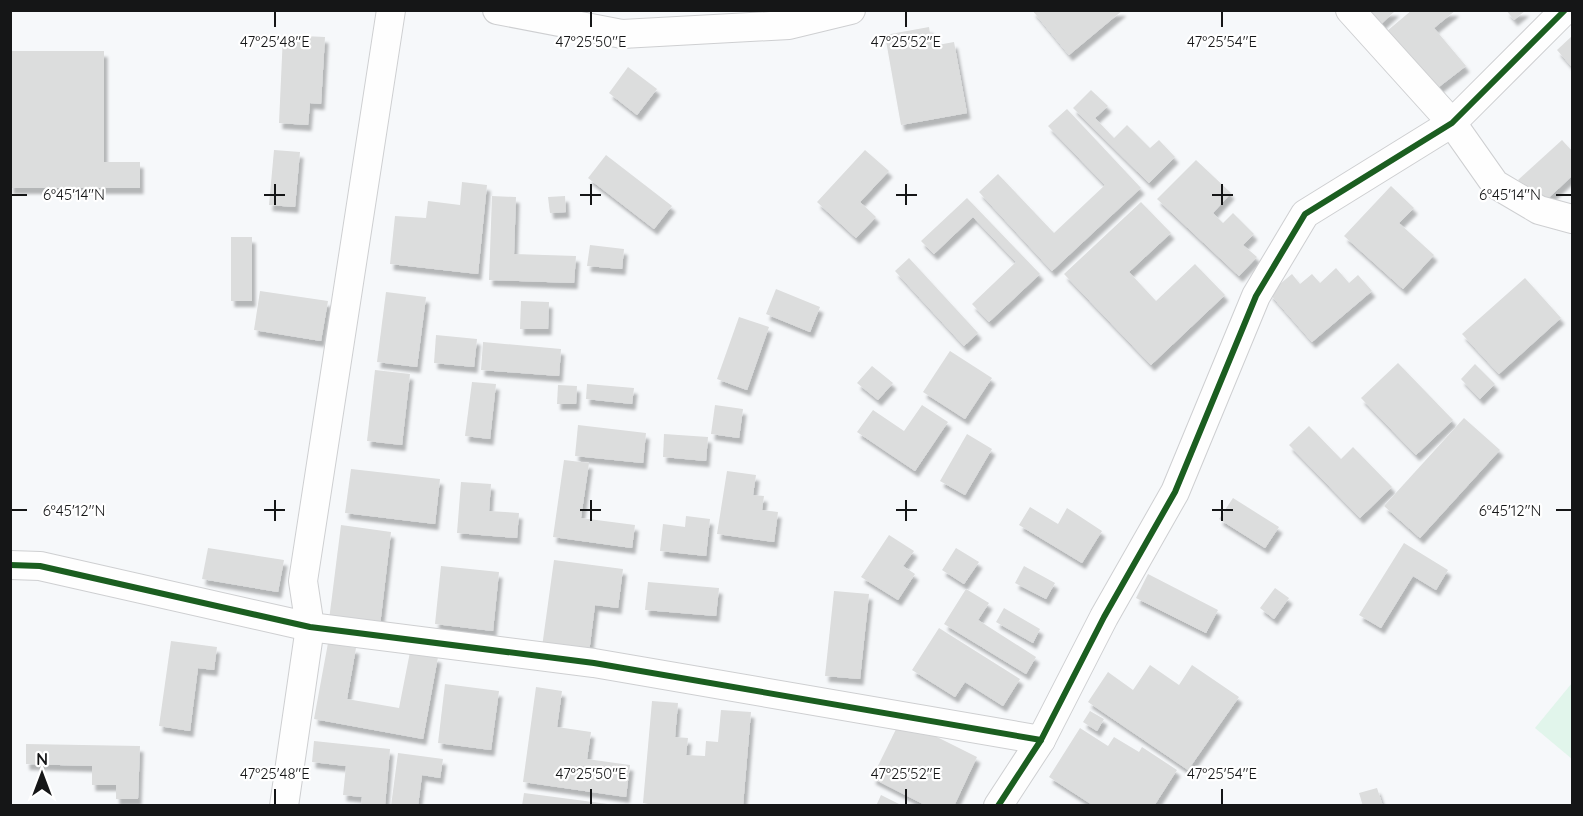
<svg xmlns="http://www.w3.org/2000/svg" width="1583" height="816" viewBox="0 0 1583 816" font-family="Quicksand,sans-serif">
	<style>
		.green { fill: #e1f5eb }
		.building { fill: #dcdddd; filter: url(#shadow) }
		.lines { fill: none; stroke-linecap: round; stroke-linejoin: round }
		.street-casing { stroke: #cecfd1; stroke-width: 30 }
		.street { stroke: #fefefe; stroke-width: 28 }
		.cycleway-casing { stroke: #fff; stroke-width: 10 }
		.cycleway { stroke: #1b5e20; stroke-width: 6 }
		.ticks { fill: none; stroke: #151617; stroke-width: 2 }
		.ticks-label { font-size: 15px; text-anchor: middle; fill: #151617; stroke: #fff; stroke-width: 4.5; stroke-linejoin: round; paint-order: stroke }
	</style>
	<defs>
		<filter id="shadow"><feDropShadow dx="3.5" dy="6" stdDeviation="1.5" flood-color="#0004"/></filter>
	</defs>
	<rect width="100%" height="100%" fill="#f6f8fa"/>
	<path class="green" d="M1572 683V759L1535 728Z"/>
	<g class="building">
		<path d="M1032 10H1123L1069 55Z"/>
		<path d="M1361 10H1396L1377 28Z"/>
		<path d="M1412 10H1456L1434 28 1466 66 1435 90 1387 31Z"/>
		<path d="M1506 10H1526L1514 20Z"/>
		<path d="M929 27 932 46 954 42 967 113 901 125 885 35Z"/>
		<path d="M283 35 325 37 321 104 310 103 308 125 279 123Z"/>
		<path d="M1572 36V67L1557 50Z"/>
		<path d="M10 51H104V162H140V188H10Z"/>
		<path d="M628 67 657 89 637 115 609 93Z"/>
		<path d="M1091 90 1108 106 1095 118 1114 138 1127 125 1150 148 1159 140 1175 157 1149 183 1073 108Z"/>
		<path d="M1067 109 1141 188 1052 271 979 192 998 174 1054 233 1105 185 1048 126Z"/>
		<path d="M1562 140 1572 151V176L1541 205 1518 180Z"/>
		<path d="M274 150 300 152 295 207 269 205Z"/>
		<path d="M865 150 889 171 860 202 876 217 856 238 817 202Z"/>
		<path d="M606 155 672 206 654 229 588 178Z"/>
		<path d="M1196 160 1231 193 1213 213 1223 223 1233 213 1254 234 1243 245 1257 257 1239 276 1157 199Z"/>
		<path d="M462 182 487 185 478 274 390 264 395 216 426 218 428 201 460 205Z"/>
		<path d="M1391 186 1414 208 1399 223 1434 255 1403 289 1344 236Z"/>
		<path d="M492 196 516 197 514 254 576 256 574 283 489 280Z"/>
		<path d="M565 196 566 212 550 213 548 197Z"/>
		<path d="M967 198 1040 274 989 322 972 304 1016 262 973 217 934 254 921 241Z"/>
		<path d="M1141 202 1171 233 1129 272 1156 301 1195 264 1225 295 1151 365 1064 274Z"/>
		<rect x="231" y="237" width="21" height="64"/>
		<path d="M590 245 624 249 622 269 587 266Z"/>
		<path d="M909 258 978 333 964 346 895 271Z"/>
		<path d="M1336 268 1349 283 1358 275 1372 291 1312 342 1269 293 1292 274 1300 284 1312 274 1320 283Z"/>
		<path d="M1525 278 1561 318 1499 374 1462 334Z"/>
		<path d="M776 289 820 307 810 332 766 314Z"/>
		<path d="M260 291 328 301 321 341 254 330Z"/>
		<path d="M386 292 426 297 417 367 377 362Z"/>
		<path d="M521 301 549 302 548 329H520Z"/>
		<path d="M739 317 769 327 747 390 717 379Z"/>
		<path d="M436 335 477 339 474 367 434 363Z"/>
		<path d="M483 342 561 349 559 376 481 370Z"/>
		<path d="M950 351 992 378 965 419 923 392Z"/>
		<path d="M1398 363 1453 420 1416 455 1361 398Z"/>
		<path d="M1475 364 1495 384 1480 399 1461 379Z"/>
		<path d="M872 366 893 383 878 400 857 383Z"/>
		<path d="M375 370 410 374 402 445 367 441Z"/>
		<path d="M472 382 496 384 490 439 465 436Z"/>
		<path d="M587 384 634 388 632 404 586 399Z"/>
		<path d="M558 385 577 386 576 404H557Z"/>
		<path d="M715 405 743 409 739 438 711 434Z"/>
		<path d="M922 405 948 422 915 471 857 432 873 410 904 431Z"/>
		<path d="M1464 418 1500 450 1420 538 1384 506Z"/>
		<path d="M578 425 646 433 643 463 575 456Z"/>
		<path d="M1309 426 1341 459 1353 447 1392 487 1360 518 1289 445Z"/>
		<path d="M664 434 708 437 706 461 663 457Z"/>
		<path d="M967 434 992 449 965 495 940 481Z"/>
		<path d="M564 460 589 463 581 518 635 525 632 548 553 537Z"/>
		<path d="M351 469 440 479 435 524 345 513Z"/>
		<path d="M727 471 756 475 753 495 764 496 762 510 778 512 774 542 717 534Z"/>
		<path d="M461 482 491 484 489 511 519 513 517 538 457 533Z"/>
		<path d="M1233 498 1279 527 1265 548 1219 519Z"/>
		<path d="M1030 507 1058 524 1067 508 1102 531 1082 563 1019 525Z"/>
		<path d="M686 516 710 519 706 556 660 551 663 524 685 527Z"/>
		<path d="M341 525 391 532 379 634 328 628Z"/>
		<path d="M889 535 914 551 903 566 915 574 898 600 861 577Z"/>
		<path d="M1404 543 1448 570 1436 590 1413 576 1381 628 1359 615Z"/>
		<path d="M208 548 284 560 278 592 202 579Z"/>
		<path d="M956 548 979 562 964 584 942 570Z"/>
		<path d="M554 560 623 569 618 608 595 605 589 653 542 647Z"/>
		<path d="M441 566 499 572 493 631 435 624Z"/>
		<path d="M1024 566 1055 583 1046 599 1015 583Z"/>
		<path d="M1148 574 1218 610 1206 633 1136 598Z"/>
		<path d="M648 582 719 588 716 616 645 610Z"/>
		<path d="M1275 588 1289 598 1274 619 1260 608Z"/>
		<path d="M966 589 989 603 978 620 1036 657 1026 674 944 624Z"/>
		<path d="M834 591 869 594 860 679 825 676Z"/>
		<path d="M1004 608 1040 629 1033 643 996 622Z"/>
		<path d="M939 628 1020 679 1003 706 965 682 955 697 912 670Z"/>
		<path d="M171 641 217 647 214 670 198 668 190 731 159 726Z"/>
		<path d="M328 643 356 648 347 699 399 708 410 652 438 657 423 739 314 719Z"/>
		<path d="M1150 665 1179 685 1192 665 1239 697 1188 770 1088 702 1108 672 1133 690Z"/>
		<path d="M445 684 499 691 491 750 438 743Z"/>
		<path d="M536 687 562 691 557 727 591 732 587 759 630 765 626 797 523 782Z"/>
		<path d="M652 701 678 703 675 737 688 738 686 755 705 756 706 741 718 742 721 710 751 712 743 806H667L643 803Z"/>
		<path d="M1090 711 1104 719 1097 731 1083 722Z"/>
		<path d="M901 719 977 757 954 806H927L872 778Z"/>
		<path d="M1080 728 1108 746 1114 737 1139 752 1142 747 1177 770 1154 806H1094L1049 777Z"/>
		<path d="M314 741 390 749 385 806H361L362 797 343 795 346 766 312 762Z"/>
		<path d="M26 744 140 746 138 799H116V785H92V766L26 764Z"/>
		<path d="M398 753 443 759 440 778 422 775 418 806H391Z"/>
		<path d="M1377 788 1383 806H1363L1359 793Z"/>
		<path d="M524 793 608 804V806H522Z"/>
		<path d="M881 795 903 806H876Z"/>
	</g>
	<g class="lines">
		<defs>
			<g id="street">
				<path d="M497 10 622 34 789 25 851 10"/>
				<path d="M1350 10 1452 123 1495 184 1539 210 1572 219"/>
				<path d="M10 565 40 566 310 627 594 663 1041 740"/>
				<path d="M284 806 310 627 303 581 391 10"/>
				<path d="M998 806 1041 740 1104 617 1175 492 1256 296 1305 214 1452 123 1565 10"/>
			</g>
		</defs>
		<use href="#street" class="street-casing"/>
		<use href="#street" class="street"/>
		<defs>
			<g id="cycleway">
				<path d="M10 565 40 566 310 627 594 663 1041 740"/>
				<path d="M998 806 1041 740 1104 617 1175 492 1256 296 1305 214 1452 123 1565 10"/>
			</g>
		</defs>
		<use href="#cycleway" class="cycleway-casing"/>
		<use href="#cycleway" class="cycleway"/>
	</g>
	<path class="ticks" d="M275 12V27M591 12V27M906 12V27M1222 12V27M275 184V205M591 184V205M906 184V205M1222 184V205M12 195H27M264 195H285M580 195H601M896 195H917M1212 195H1233M1556 195H1571M275 500V521M591 500V521M906 500V521M1222 500V521M12 510H27M264 510H285M580 510H601M896 510H917M1212 510H1233M1556 510H1571M275 789V804M591 789V804M906 789V804M1222 789V804"/>
	<g class="ticks-label">
		<text x="275" y="47">47°25'48"E</text>
		<text x="591" y="47">47°25'50"E</text>
		<text x="906" y="47">47°25'52"E</text>
		<text x="1222" y="47">47°25'54"E</text>
		<text x="74" y="200">6°45'14"N</text>
		<text x="1510" y="200">6°45'14"N</text>
		<text x="74" y="516">6°45'12"N</text>
		<text x="1510" y="516">6°45'12"N</text>
		<text x="275" y="779">47°25'48"E</text>
		<text x="591" y="779">47°25'50"E</text>
		<text x="906" y="779">47°25'52"E</text>
		<text x="1222" y="779">47°25'54"E</text>
	</g>
	<rect width="1583" height="816" fill="none" stroke="#151617" stroke-width="24"/>
	<g transform="translate(42 774)" stroke="#ffffff" stroke-width="4.5" paint-order="stroke">
	<path d="M0-4.5L10 22L0 15L-10 22Z" fill="#151617"/>
	<text y="-9" font-size="16" font-weight="bold" text-anchor="middle" fill="#151617">N</text>
	</g>
</svg>
